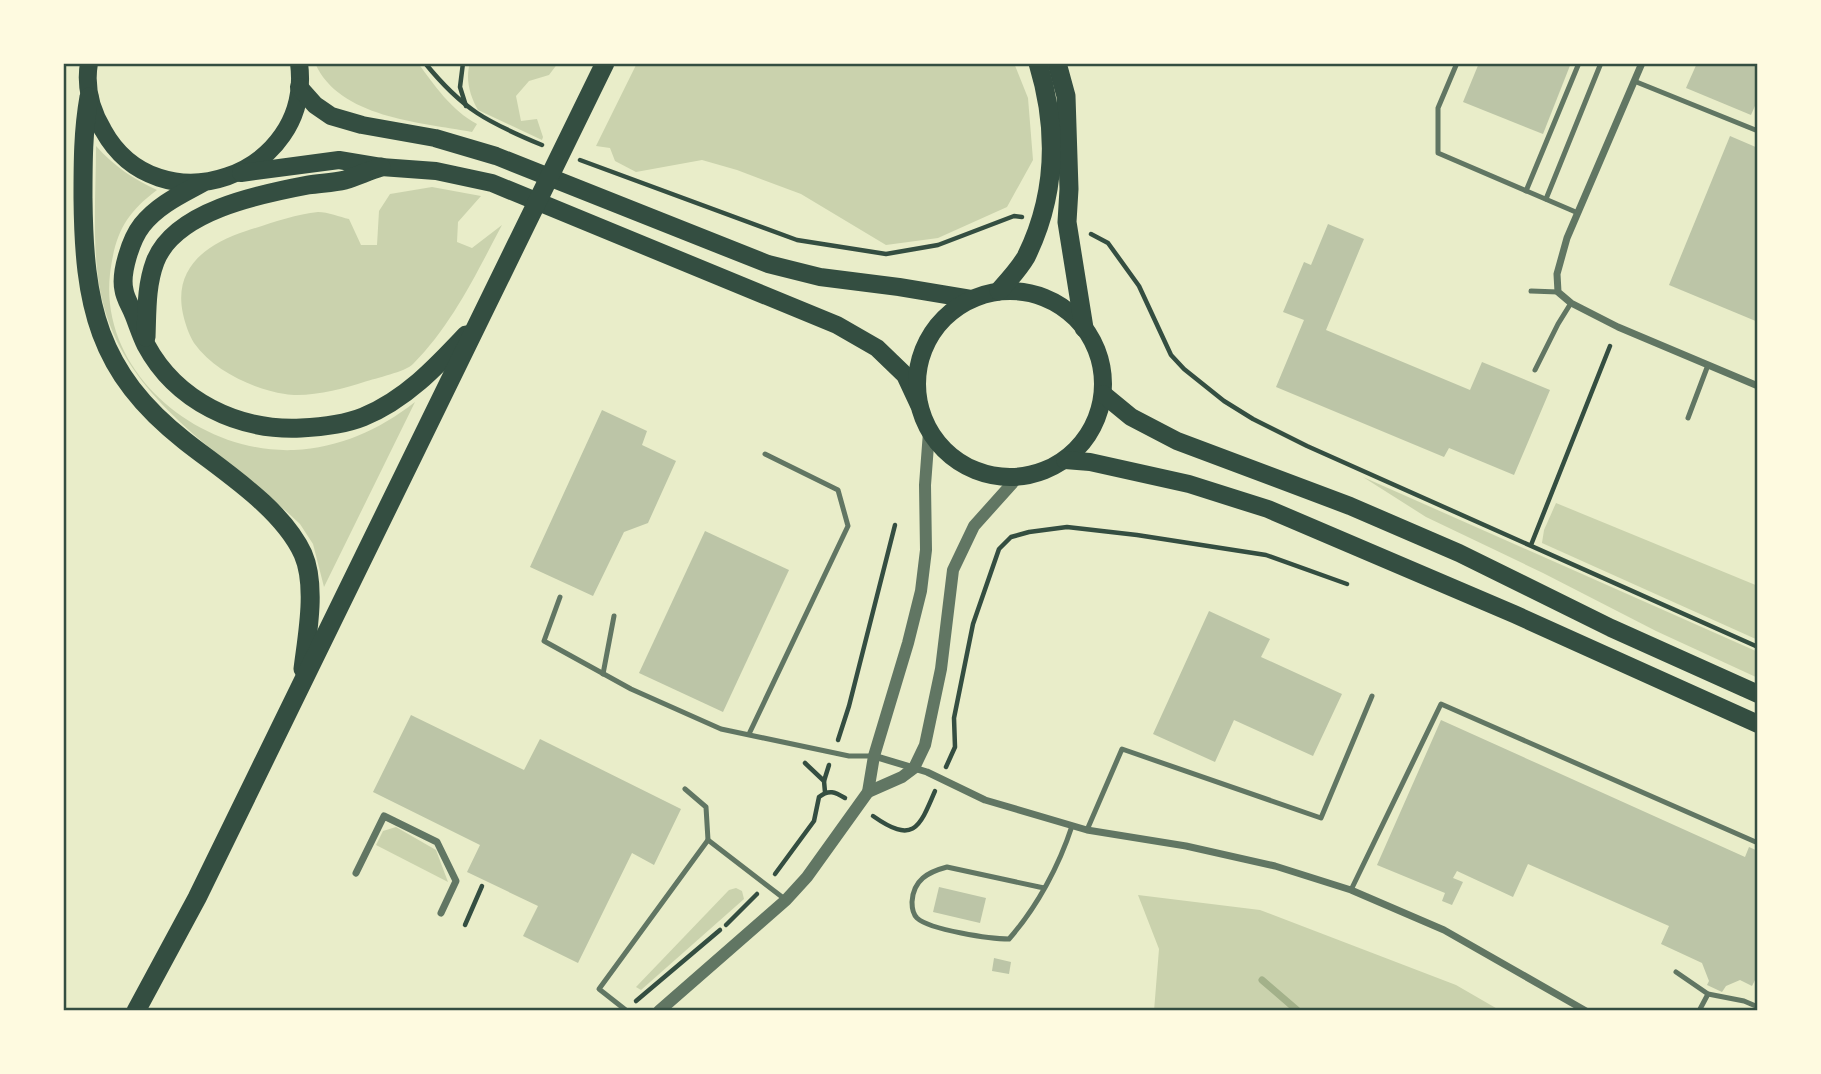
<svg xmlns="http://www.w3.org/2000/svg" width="1821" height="1074" viewBox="0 0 1821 1074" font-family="Montserrat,sans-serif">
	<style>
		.green { fill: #cad2ad }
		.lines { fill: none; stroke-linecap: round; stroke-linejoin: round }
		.stream { stroke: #a3b18a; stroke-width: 7 }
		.building { fill: #bcc5a7 }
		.path { stroke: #344e41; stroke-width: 4.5 }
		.service { stroke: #617663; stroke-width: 5 }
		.minor { stroke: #617663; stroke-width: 7 }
		.tertiary { stroke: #617663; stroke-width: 12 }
		.primary { stroke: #344e41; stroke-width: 18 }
		.trunk { stroke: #344e41; stroke-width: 19 }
		.neatline { fill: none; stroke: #344e41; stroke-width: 2.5 }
	</style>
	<rect width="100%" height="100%" fill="#e9edc9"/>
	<g class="green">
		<path d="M315 63H418C435 86 451 110 477 124L472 132C420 122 339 118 315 63Z"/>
		<path d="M470 63H558L549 75 529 81 516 96 521 121 537 119 543 137 542 140 478 110C470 96 465 79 470 63Z"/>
		<path d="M637 63H1014L1028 98 1033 160 1007 207 938 238 886 245 801 194 737 170 702 160 636 172 615 161 610 148 596 146Z"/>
		<path d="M96 146C114 166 133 179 157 190 125 214 115 234 110 274 99 374 200 454 294 450 339 448 379 430 415 402L324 587 313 544 300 524C223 450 117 399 99 284 92 239 96 191 96 146Z"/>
		<path d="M432 187 481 196 458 222 457 242 472 248 502 225C477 272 452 325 413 364 405 372 376 378 364 382 343 389 307 398 285 394 253 389 214 371 194 343 189 335 185 323 183 314 173 268 206 244 246 231 269 224 295 214 318 212 328 212 340 217 349 219L361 245H377L379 211 390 194Z"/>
		<path d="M1363 477 1758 652V678L1656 631 1543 573 1426 517Z"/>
		<path d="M1556 503 1758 586V640L1542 543 1544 530Z"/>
		<path d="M396 827 436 850 448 882 376 845 383 831Z"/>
		<path d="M736 888 742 891 744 899 641 990 636 987 729 890Z"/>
		<path d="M1138 895 1260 910 1456 985 1501 1011H1154L1159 949Z"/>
	</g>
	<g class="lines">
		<path class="stream" d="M1262 980 1298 1011"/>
	</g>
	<g class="building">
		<path d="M1479 63H1571L1543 134 1463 102Z"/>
		<path d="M1697 63H1758V99L1751 115 1686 88Z"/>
		<path d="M1730 136 1758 148V322L1669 285Z"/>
		<path d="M1328 224 1364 239 1326 330 1470 390 1482 362 1550 390 1514 475 1449 448 1444 457 1276 387 1304 320 1283 312 1304 262 1311 265Z"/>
		<path d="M602 410 647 431 642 445 676 461 648 523 624 532 593 596 530 567Z"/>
		<path d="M705 531 789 570 723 712 639 673Z"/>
		<path d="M1209 611 1270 639 1261 657 1342 694 1313 756 1234 720 1215 762 1153 734Z"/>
		<path d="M411 715 524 770 540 739 681 809 654 865 632 853 578 963 523 936 538 906 467 872 480 845 373 792Z"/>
		<path d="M1441 720 1745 857 1749 847 1758 851V974L1752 986 1740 980 1726 986 1722 992 1707 985 1709 981 1702 963 1661 944 1669 926 1528 864 1513 897 1457 871 1453 878 1463 882 1452 905 1442 901 1445 893 1377 865Z"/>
		<path d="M939 887 986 898 980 923 933 912Z"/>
		<path d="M994 958 1011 962 1009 974 992 971Z"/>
	</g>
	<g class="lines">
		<g class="path">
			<path d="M425 63C463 110 487 122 542 145"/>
			<path d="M463 63 460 87 466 106"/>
			<path d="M580 160 797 240 886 254 938 245 1014 216 1022 217"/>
			<path d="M1091 234 1108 243 1139 286 1171 355 1184 369 1224 401 1253 419 1307 446 1758 647"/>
			<path d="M1531 545 1610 346"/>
			<path d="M838 740 849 706 895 525"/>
			<path d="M805 763 824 781 825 792"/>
			<path d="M946 767 955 747 954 718 973 624 999 549 1011 537 1029 532 1067 527 1137 535 1266 555 1347 584"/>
			<path d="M824 781 829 765"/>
			<path d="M873 816C913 844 919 829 935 791"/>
			<path d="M775 874 814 821 819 797C829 789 835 792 845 798"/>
			<path d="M465 925 482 886"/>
			<path d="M726 925 757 894"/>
			<path d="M636 1001 720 930"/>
		</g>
		<g class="service">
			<path d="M1457 63 1438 108V153L1578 213"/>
			<path d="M1634 81 1758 131"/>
			<path d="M1526 191 1579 63"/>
			<path d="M1546 199 1601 63"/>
			<path d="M1531 291 1558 292"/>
			<path d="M1535 370 1558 324 1571 303"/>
			<path d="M1688 418 1708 365"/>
			<path d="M560 597 544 641 631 689 721 729 849 756H874"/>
			<path d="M603 674 614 616"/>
			<path d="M749 734 848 526 838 490 765 454"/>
			<path d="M685 789 706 807 708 840 786 900"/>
			<path d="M1087 830 1122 749 1321 818 1372 696"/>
			<path d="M1044 888 947 867C928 872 913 880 912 902 912 907 913 914 917 918 930 930 991 939 1009 939 1037 907 1059 866 1072 826"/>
			<path d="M1351 890 1441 704 1758 843"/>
			<path d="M1676 972 1708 994 1744 1001 1758 1007"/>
			<path d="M627 1011 599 989 708 840"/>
			<path d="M1699 1011 1708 994"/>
		</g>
		<g class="minor">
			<path d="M1642 63 1567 238 1557 274 1558 292 1571 303 1618 327 1758 386"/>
			<path d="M874 756 927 772 985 800 1087 830 1186 846 1275 866 1351 890 1444 930 1586 1011"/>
			<path d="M356 873 384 816 437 842 456 881 441 913"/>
		</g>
		<g class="tertiary">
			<path d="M868 792 902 777 914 768 925 745 941 669 953 570 974 526 1017 478"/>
			<path d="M659 1011 786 900 807 877 868 792 874 756 908 643 921 591 926 550 925 485 929 432"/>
		</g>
		<g class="primary">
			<path d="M89 63C85 86 91 110 103 130 158 230 314 176 299 63"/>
			<path d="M299 87 315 105 331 116 362 125 435 138 496 156 768 264 820 277 899 287 971 299"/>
			<path d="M241 173 339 160 381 167 436 171 492 183 837 325 877 348 905 375 919 405"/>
			<circle cx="1010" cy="384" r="93"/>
			<path d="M1103 394 1131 417 1177 441 1350 506 1459 553 1611 628 1758 694"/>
			<path d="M1065 460 1090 462 1189 484 1268 509 1514 614 1758 724"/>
		</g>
		<g class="trunk">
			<path d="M1057 63 1066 96 1069 189 1067 222 1084 328"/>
			<path d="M89 97C83 131 83 163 83 198 84 304 97 372 185 441 223 471 282 508 303 554 317 586 307 636 303 669"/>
			<path d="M202 183C180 195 158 205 142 225 131 239 120 273 124 290 125 298 131 307 134 315 138 325 141 335 146 345 176 401 238 431 301 428 322 427 343 425 363 417 405 400 436 367 466 335"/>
			<path d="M999 291C1008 281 1019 269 1026 257 1057 194 1058 129 1038 63"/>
			<path d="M146 337C147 312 146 286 155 262 174 211 260 194 308 185 320 183 333 183 345 180 357 176 369 171 381 167"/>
			<path d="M136 1011 197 898 605 63"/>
		</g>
	</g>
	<rect width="1821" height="1074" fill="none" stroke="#fefae0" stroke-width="130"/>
	<rect x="65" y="65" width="1691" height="944" class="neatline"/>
</svg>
